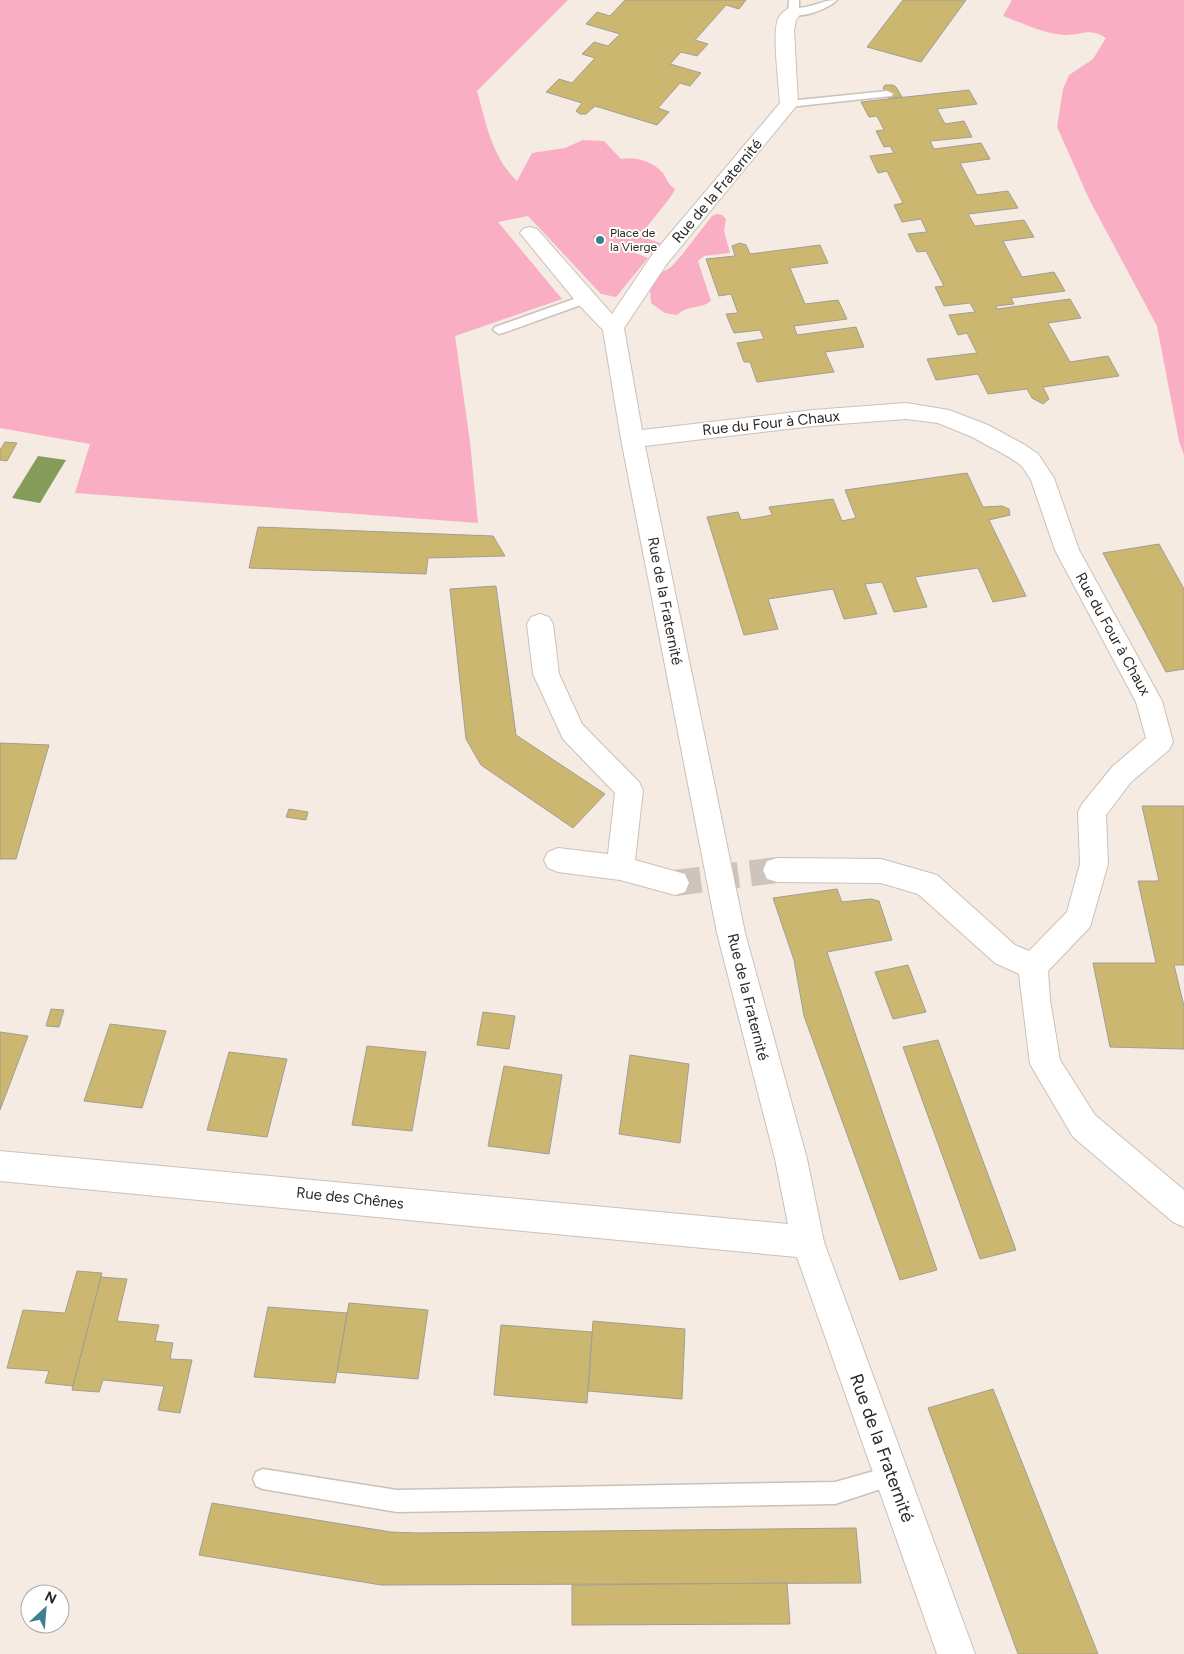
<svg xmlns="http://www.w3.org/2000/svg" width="1184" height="1654" viewBox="0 0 1184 1654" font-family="Figtree,sans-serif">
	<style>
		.green { fill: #f9aec3 }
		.water { fill: #869c5b }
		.building { fill: #ccb771; stroke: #a19e93 }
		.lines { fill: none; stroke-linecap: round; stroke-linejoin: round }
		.street-tunnel { stroke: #cdc4bd; stroke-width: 26; stroke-dasharray: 26 12; stroke-linecap: butt }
		.lane-casing { stroke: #cac1b9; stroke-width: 3 }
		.street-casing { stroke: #cac1b9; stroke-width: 2 }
		.lane { fill: #fff; fill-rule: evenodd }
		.street { fill: #fff; fill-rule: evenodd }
		.poi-dot { fill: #3e8091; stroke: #fff; stroke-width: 2 }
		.labels { text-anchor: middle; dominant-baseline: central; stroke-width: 4; stroke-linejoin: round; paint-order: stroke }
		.far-poi-label { font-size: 12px; fill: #2c2926; stroke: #fff; text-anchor: start }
		.street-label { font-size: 15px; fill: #2c2926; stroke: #fff }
		.near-street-label { font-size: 18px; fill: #2c2926; stroke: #fff }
	</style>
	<rect width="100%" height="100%" fill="#f5ebe3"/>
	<g class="green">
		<path d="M0 0H568L477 91C486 123 492 157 517 181L532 153 565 148 583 140 604 141 621 159C635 156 653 161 663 173 667 180 668 184 675 189 674 195 645 228 640 236L660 243 650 255 636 250 635 253 648 258 616 297 601 294 528 216 498 222 562 299 455 336 470 442 478 523 75 493 90 444 0 428Z"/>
		<path d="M1012 0H1184V455L1179 441 1157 326 1089 199 1057 127 1063 89 1069 75 1093 59 1106 38C1089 27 1083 35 1064 35 1044 34 1022 23 1003 16Z"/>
		<path d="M717 214 722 215 726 219 724 231 730 253 704 256 698 261 711 301C701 309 687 305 677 315L665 313 651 303 650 289 659 274 671 267 681 256 712 216Z"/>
	</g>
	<path class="water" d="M38 456 66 460 40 503 12 498Z"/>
	<g class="building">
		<path d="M625 0H746L739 9 726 5 695 40 708 44 697 56 681 52 670 64 701 73 690 86 680 83 658 108 669 112 657 125 595 106 586 114H580L576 111 582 103 546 92 559 79 572 83 595 58 582 54 594 42 608 46 620 34 586 24 597 12 610 16Z"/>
		<path d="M903 0H966L921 62 867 47Z"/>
		<path d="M885 85H893L896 87 902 97 889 99 883 88Z"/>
		<path d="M969 90 977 104 937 109 945 124 964 121 972 137 930 141 934 149 981 143 990 159 960 163 977 195 1008 191 1018 208 968 214 975 226 1024 220 1034 237 1003 241 1022 277 1054 272 1065 291 1011 298 1014 304 996 306 997 309 1070 299 1081 318 1048 323 1070 362 1108 356 1119 376 1043 387 1049 399 1043 404 1032 398 1027 389 988 394 978 374 936 380 927 359 977 353 967 333 958 335 949 315 975 312 970 303 944 306 935 287 944 286 926 251 917 252 908 234 927 232 921 219 902 222 894 205 903 203 887 171 878 173 870 156 894 153 890 146 884 147 876 131 884 130 877 116 869 117 861 102Z"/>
		<path d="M604 235 605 242 595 243 594 236Z"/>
		<path d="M740 243 746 245 750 254 820 245 828 263 790 268 805 304 838 300 847 319 794 326 797 335 856 327 864 347 825 352 834 372 757 382 750 362H744L737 343 764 339 761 332 760 330 734 333 726 314 738 313 731 294 719 296 706 259 735 256 732 246Z"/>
		<path d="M5 442 17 443 7 461 0 460V450Z"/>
		<path d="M967 473 983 507 1002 506 1009 509 1010 515 989 520 1026 596 993 602 978 568 915 577 927 607 894 612 882 582 865 584 877 614 844 619 833 589 768 599 778 629 744 635 707 517 738 512 741 520 756 518 772 515 769 507 833 499 842 521 856 518 845 490Z"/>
		<path d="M258 527 493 536 505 556 428 558 426 574 249 568Z"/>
		<path d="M1159 544 1184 589V669L1166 672 1103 553Z"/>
		<path d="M496 586 516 735 605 794 573 828 481 765 466 739 450 589Z"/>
		<path d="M0 743 49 745 16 859H0Z"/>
		<path d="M1142 806H1184V965H1174L1184 1006V1049L1110 1047 1093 963H1156L1138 881H1159Z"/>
		<path d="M289 809 308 812 306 820 286 817Z"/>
		<path d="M837 889 842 902 871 899 879 901 892 940 827 952 937 1270 900 1280 804 1016 794 960 773 898Z"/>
		<path d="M908 965 926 1012 893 1019 875 972Z"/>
		<path d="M51 1009 64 1010 59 1027 46 1026Z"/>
		<path d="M483 1012 515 1016 509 1049 477 1045Z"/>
		<path d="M110 1024 166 1031 142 1108 84 1101Z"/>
		<path d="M0 1032 28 1036 0 1110Z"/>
		<path d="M938 1040 1016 1250 980 1259 903 1047Z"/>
		<path d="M367 1046 426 1052 412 1131 352 1125Z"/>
		<path d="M229 1052 287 1059 267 1137 207 1130Z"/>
		<path d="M630 1055 689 1064 680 1143 619 1134Z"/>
		<path d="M504 1066 562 1075 549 1154 488 1146Z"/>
		<path d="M77 1271 102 1273 73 1386 45 1383 49 1371 7 1368 23 1310 65 1313Z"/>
		<path d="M101 1277 127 1279 117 1321 159 1325 155 1341 173 1343 170 1359 192 1360 180 1413 158 1410 164 1386 103 1380 99 1392 72 1390Z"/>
		<path d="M349 1303 428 1310 418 1379 337 1372Z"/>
		<path d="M268 1307 347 1313 335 1383 254 1377Z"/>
		<path d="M593 1321 685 1329 682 1399 588 1391Z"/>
		<path d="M501 1325 592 1332 587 1403 494 1395Z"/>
		<path d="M993 1389 1040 1508 1098 1654H1018L928 1408Z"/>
		<path d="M212 1503 391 1532 417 1533 856 1528 861 1583 381 1585 199 1555Z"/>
		<path d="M787 1583 790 1624 572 1625V1585Z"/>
	</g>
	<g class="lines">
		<path class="street-tunnel" d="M675 883 777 870"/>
		<defs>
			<g id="lane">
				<path d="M789 0H799V8C813 7 822 0 837 0 828 9 798 21 788 12Z"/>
				<path d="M887 91 893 94 891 96 789 107 783 104 789 101Z"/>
				<path d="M585 295 591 299 589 302 503 333 499 334 493 330 495 327Z"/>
				<path d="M892 1466 899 1469 902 1476 899 1483 835 1504 397 1512 263 1489 256 1486 253 1479 256 1472 263 1469 397 1490 835 1482Z"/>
			</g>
			<g id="street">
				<path d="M793 7 799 8 802 12 796 20 794 30 798 104 666 265 624 328 642 430 813 410 906 403 949 410 988 425 1025 445 1038 454 1054 478 1079 550 1162 701 1173 742 1169 750 1131 782 1106 815 1108 864 1090 927 1048 971 1050 1000 1060 1060 1095 1115 1184 1190V1227L1173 1222 1073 1137 1030 1064 1019 974 995 963 918 894 881 883 777 882 767 879 763 870 767 861 777 858 881 859 937 875 1015 945 1029 951 1067 912 1080 864 1078 812 1082 804 1113 766 1146 738 1136 702 1055 550 1031 480 1022 466 1009 457 972 437 938 423 906 419 813 426 645 446 745 933 807 1159 824 1242 975 1654H937L797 1257 0 1181V1151L788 1224 775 1159 717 933 621 439 603 330 578 304 520 233 523 229 530 227 537 229 612 314 652 255 780 103C779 85 772 34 778 19 781 13 787 8 793 7Z"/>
				<path d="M540 614 549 617 553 624 559 674 582 724 639 782 643 790 635 860 685 874 689 883 685 892 675 895 620 880 558 872 548 868 544 860 548 852 558 848 608 854 615 793 563 739 533 674 527 624 531 617Z"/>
			</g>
		</defs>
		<use href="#lane" class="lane-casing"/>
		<use href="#street" class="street-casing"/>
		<use href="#lane" class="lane"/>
		<use href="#street" class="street"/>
	</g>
	<circle class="poi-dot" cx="600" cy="240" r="5"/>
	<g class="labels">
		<g class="far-poi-label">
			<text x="610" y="233">Place de<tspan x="610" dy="14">la Vierge</tspan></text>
		</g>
		<g class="street-label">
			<text transform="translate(717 191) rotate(-50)">Rue de la Fraternité</text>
			<text transform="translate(771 423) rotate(-6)">Rue du Four à Chaux</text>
			<text transform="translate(665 601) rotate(79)">Rue de la Fraternité</text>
			<text transform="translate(1113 634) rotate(61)">Rue du Four à Chaux</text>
			<text transform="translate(748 997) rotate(76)">Rue de la Fraternité</text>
			<text transform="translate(350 1198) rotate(6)">Rue des Chênes</text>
		</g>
		<g class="near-street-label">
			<text transform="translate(882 1448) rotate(70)">Rue de la Fraternité</text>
		</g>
	</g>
	<g transform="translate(45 1609) rotate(26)"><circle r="24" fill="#ffffff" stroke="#aba9a8"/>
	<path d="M0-4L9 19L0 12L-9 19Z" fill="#3e8091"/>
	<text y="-8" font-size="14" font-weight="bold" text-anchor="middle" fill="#2c2926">N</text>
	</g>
</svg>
